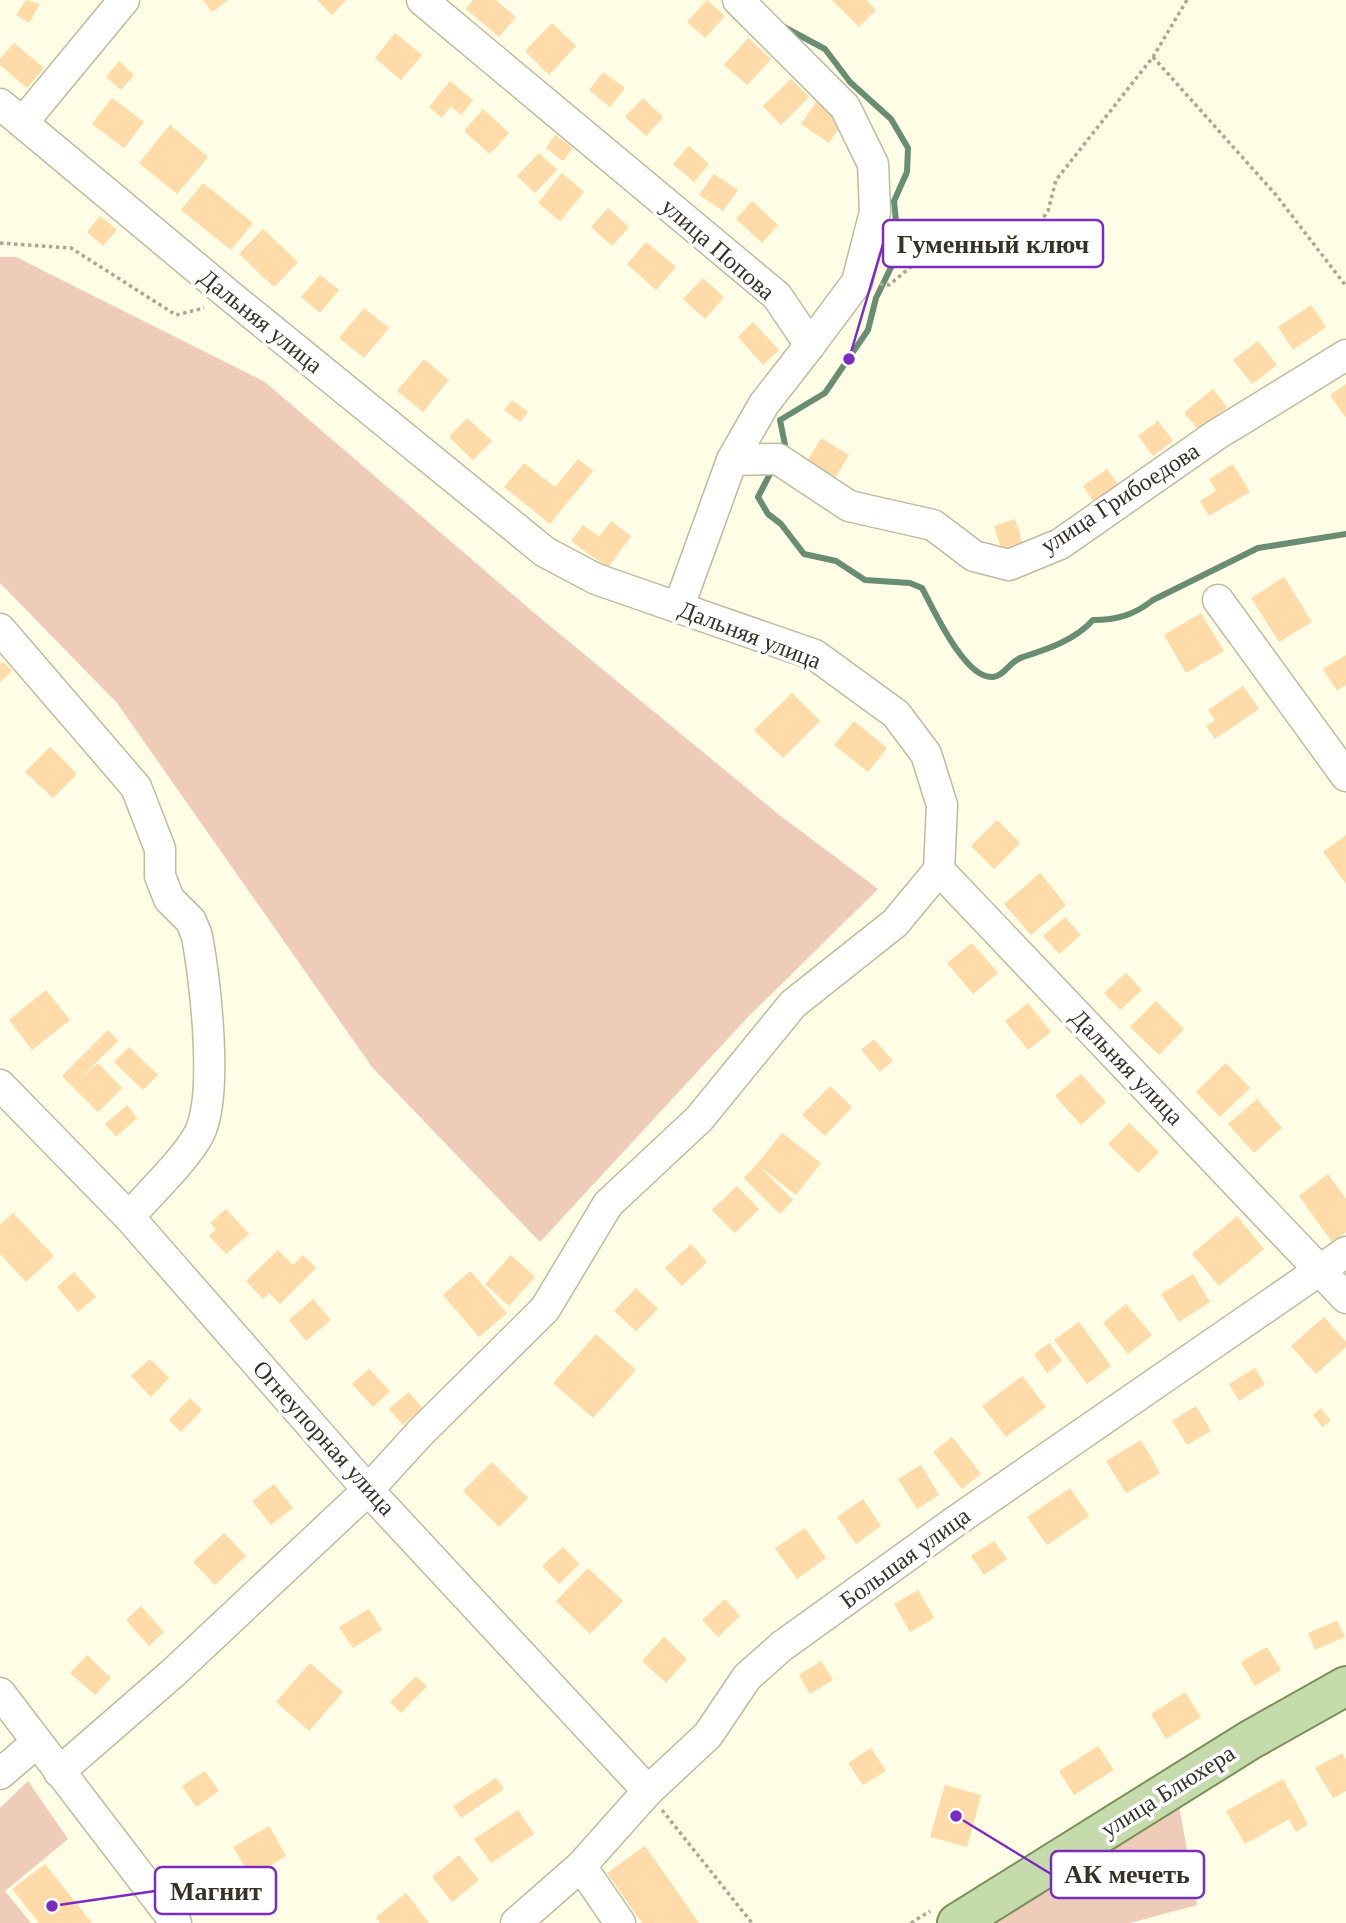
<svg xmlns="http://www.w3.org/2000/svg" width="1346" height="1923" viewBox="0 0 1346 1923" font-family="'Times New Roman',serif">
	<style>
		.green { fill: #efcbb9 }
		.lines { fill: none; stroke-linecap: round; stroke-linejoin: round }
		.stream { stroke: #688d72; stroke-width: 6 }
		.building { fill: #ffdba9 }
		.minor-casing { stroke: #bebb9f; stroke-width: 33 }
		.major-casing { stroke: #799159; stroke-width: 42 }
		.path { stroke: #aaa895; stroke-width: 3.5; stroke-dasharray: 3.5 3.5; stroke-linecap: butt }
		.minor { stroke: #fff; stroke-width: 30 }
		.major { stroke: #c5dbac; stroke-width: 38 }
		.labels { text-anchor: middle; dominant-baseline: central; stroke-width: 7; stroke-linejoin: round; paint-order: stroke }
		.street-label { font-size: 24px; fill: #343328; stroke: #fff }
		.leader { fill: none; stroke: #7b2cbf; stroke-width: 2.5 }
		.callout-dot { fill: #7b2cbf; stroke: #fff; stroke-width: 2.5 }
		.callout { fill: #fff; stroke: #7b2cbf; stroke-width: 2.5 }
		.callout-label { font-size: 26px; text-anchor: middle; font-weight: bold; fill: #343328 }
	</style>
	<rect width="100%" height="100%" fill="#fffde5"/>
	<g class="green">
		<path d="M0 257H16L265 382 533 612 778 814 878 889 747 1018 540 1242 372 1067 117 703 0 583Z"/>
		<path d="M28 1781 68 1839 5 1891 31 1923H0V1808Z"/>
		<path d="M1179 1806 1197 1905 1130 1923H980Z"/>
	</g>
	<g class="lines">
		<g class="stream">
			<path d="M782 452 785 445 780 420 825 393 868 330 876 298 905 239 902 228 896 221 894 201 907 172 908 148 891 119 850 82 825 49 784 27"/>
			<path d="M773 468 758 497 768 514 781 524 804 554 836 561 865 580 910 583 922 588C933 608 965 680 993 677 1005 676 1009 661 1023 657 1048 649 1075 640 1093 620 1117 620 1134 615 1153 600L1258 548 1346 534"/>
		</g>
	</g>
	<g class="building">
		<path d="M26 0 40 4 29 23 16 15Z"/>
		<path d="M203 0H228L212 12Z"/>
		<path d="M317 0H346L332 15Z"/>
		<path d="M473 0H496L516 17 499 37 466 9Z"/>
		<path d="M707 0 725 16 705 38 687 22Z"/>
		<path d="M832 0H866L876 10 859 27Z"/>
		<path d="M552 23 576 46 549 75 525 51Z"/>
		<path d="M395 33 422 55 401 80 375 58Z"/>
		<path d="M748 38 771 59 747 85 724 65Z"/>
		<path d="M14 43 44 68 27 88 0 65V59Z"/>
		<path d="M119 61 134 75 121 90 106 77Z"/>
		<path d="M603 72 625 88 610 107 589 90Z"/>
		<path d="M791 79 809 97 781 125 763 106Z"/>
		<path d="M450 81 473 100 461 115 451 106 442 118 429 107Z"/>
		<path d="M112 98 144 122 124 148 92 124Z"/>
		<path d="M643 98 663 117 646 136 625 117Z"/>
		<path d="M816 102 844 121 829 143 801 124Z"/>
		<path d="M483 109 509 133 490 154 464 131Z"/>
		<path d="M170 125 208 157 177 194 139 163Z"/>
		<path d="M555 135 573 148 563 161 546 148Z"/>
		<path d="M689 146 709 164 694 182 673 164Z"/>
		<path d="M539 153 557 170 535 193 517 176Z"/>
		<path d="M562 173 584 192 560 221 538 203Z"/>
		<path d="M714 174 738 190 723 211 699 195Z"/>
		<path d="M203 183 253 223 231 250 181 210Z"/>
		<path d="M752 201 778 225 762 243 736 219Z"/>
		<path d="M608 208 629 227 612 246 591 227Z"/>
		<path d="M100 216 117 230 103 246 87 232Z"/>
		<path d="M263 229 298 262 274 287 239 254Z"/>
		<path d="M646 242 676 267 656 290 627 264Z"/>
		<path d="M320 275 339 290 320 313 301 297Z"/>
		<path d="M703 278 724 297 705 319 683 299Z"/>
		<path d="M1311 305 1326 327 1293 350 1278 327Z"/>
		<path d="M364 308 389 328 364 358 339 338Z"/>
		<path d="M753 322 779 350 763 365 738 337Z"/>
		<path d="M1258 341 1277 365 1252 384 1233 360Z"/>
		<path d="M424 359 449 380 423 412 397 391Z"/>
		<path d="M1346 384V418L1330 395Z"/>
		<path d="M1213 389 1227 407 1199 430 1184 413Z"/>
		<path d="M512 400 528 412 520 422 504 410Z"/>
		<path d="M467 418 492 441 473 460 449 437Z"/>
		<path d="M1158 421 1173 441 1153 456 1138 436Z"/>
		<path d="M821 438 849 455 834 480 806 463Z"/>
		<path d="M578 459 593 471 550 524 504 487 524 463 555 487Z"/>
		<path d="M1233 464 1250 492 1209 516 1200 501 1216 491 1209 479Z"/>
		<path d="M1107 469 1122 490 1097 507 1083 486Z"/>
		<path d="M1015 519 1024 548 1003 555 994 526Z"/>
		<path d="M611 521 631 536 608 568 571 541 583 525 599 537Z"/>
		<path d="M1284 577 1312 622 1279 642 1251 598Z"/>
		<path d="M1201 613 1224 651 1186 673 1164 635Z"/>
		<path d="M1346 655V685L1337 691 1323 669Z"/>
		<path d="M3 662 12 671 0 682V664Z"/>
		<path d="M1243 686 1259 709 1215 739 1206 726 1215 720 1208 710Z"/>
		<path d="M792 693 820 721 783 758 754 730Z"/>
		<path d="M854 721 887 748 868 772 834 745Z"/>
		<path d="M50 747 77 774 53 798 25 772Z"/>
		<path d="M997 820 1020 843 994 869 971 846Z"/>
		<path d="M1346 835V884L1323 852Z"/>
		<path d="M1040 873 1066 905 1031 935 1004 904Z"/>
		<path d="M1065 917 1081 935 1059 954 1043 936Z"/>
		<path d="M972 943 998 973 973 994 947 963Z"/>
		<path d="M1126 973 1142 990 1120 1010 1104 993Z"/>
		<path d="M46 990 70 1020 32 1050 9 1020Z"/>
		<path d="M1156 1001 1184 1029 1159 1055 1130 1027Z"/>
		<path d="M1028 1003 1051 1032 1028 1050 1005 1021Z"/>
		<path d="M108 1030 118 1041 77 1081 98 1063 122 1088 98 1112 62 1076Z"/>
		<path d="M874 1039 893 1061 880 1072 861 1050Z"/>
		<path d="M129 1047 158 1075 143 1090 114 1062Z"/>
		<path d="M1226 1063 1250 1088 1220 1117 1196 1092Z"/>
		<path d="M1081 1074 1106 1102 1081 1125 1055 1096Z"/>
		<path d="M830 1086 852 1107 825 1136 802 1115Z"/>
		<path d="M1257 1099 1282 1128 1254 1153 1228 1124Z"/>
		<path d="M127 1105 137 1118 116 1137 105 1124Z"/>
		<path d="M1129 1123 1159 1152 1138 1173 1108 1144Z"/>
		<path d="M782 1133 821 1163 796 1195 757 1164Z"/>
		<path d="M757 1164 793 1200 780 1214 744 1178Z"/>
		<path d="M1328 1174 1346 1199V1232L1332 1242 1299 1196Z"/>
		<path d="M737 1186 759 1209 735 1233 712 1210Z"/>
		<path d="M226 1209 249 1234 226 1254 209 1236 216 1229 210 1223Z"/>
		<path d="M13 1213 54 1256 26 1282 0 1254V1225Z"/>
		<path d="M1237 1216 1264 1249 1219 1286 1192 1254Z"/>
		<path d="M691 1244 707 1262 682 1286 665 1268Z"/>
		<path d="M278 1250 293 1265 303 1255 316 1268 280 1304 269 1293 263 1299 246 1281Z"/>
		<path d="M511 1255 535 1277 509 1306 485 1284Z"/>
		<path d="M470 1271 507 1313 479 1337 443 1295Z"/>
		<path d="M74 1272 96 1297 78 1312 57 1287Z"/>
		<path d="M1193 1274 1210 1302 1179 1322 1161 1294Z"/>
		<path d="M636 1288 658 1309 636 1331 614 1311Z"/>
		<path d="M313 1299 331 1320 306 1341 289 1320Z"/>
		<path d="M1126 1304 1152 1335 1128 1354 1103 1323Z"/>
		<path d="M1324 1317 1346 1342V1347L1316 1374 1291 1346Z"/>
		<path d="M1079 1322 1111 1366 1087 1384 1054 1340Z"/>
		<path d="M596 1334 636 1370 593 1418 553 1383Z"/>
		<path d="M1049 1343 1062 1361 1047 1373 1034 1354Z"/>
		<path d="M150 1359 169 1378 151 1397 131 1376Z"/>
		<path d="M1255 1368 1265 1384 1239 1401 1229 1384Z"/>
		<path d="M369 1369 390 1391 373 1407 352 1384Z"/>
		<path d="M1022 1376 1046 1407 1006 1437 982 1406Z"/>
		<path d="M409 1392 422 1408 403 1425 389 1409Z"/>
		<path d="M190 1398 202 1410 181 1432 169 1420Z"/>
		<path d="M1196 1406 1211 1431 1187 1445 1172 1421Z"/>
		<path d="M1321 1408 1331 1421 1322 1427 1313 1415Z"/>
		<path d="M952 1437 981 1474 962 1489 933 1452Z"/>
		<path d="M1141 1440 1160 1473 1126 1493 1106 1461Z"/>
		<path d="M492 1462 528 1498 499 1527 463 1491Z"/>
		<path d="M921 1465 939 1495 917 1509 898 1479Z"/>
		<path d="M274 1484 293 1508 271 1525 252 1501Z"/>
		<path d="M1070 1488 1089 1516 1047 1545 1027 1517Z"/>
		<path d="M863 1499 881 1526 856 1544 837 1517Z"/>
		<path d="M805 1528 826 1558 797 1579 775 1548Z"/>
		<path d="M224 1533 246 1556 215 1585 193 1562Z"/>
		<path d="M994 1541 1007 1559 984 1575 971 1556Z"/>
		<path d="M563 1547 579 1564 559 1584 542 1566Z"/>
		<path d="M588 1568 623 1601 590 1634 556 1601Z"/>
		<path d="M918 1590 934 1618 910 1632 894 1604Z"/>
		<path d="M725 1599 740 1616 718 1637 702 1620Z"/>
		<path d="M141 1606 164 1632 149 1646 126 1620Z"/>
		<path d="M369 1609 382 1630 353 1648 339 1627Z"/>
		<path d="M1337 1621 1345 1637 1315 1650 1308 1633Z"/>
		<path d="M664 1637 687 1659 666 1683 642 1661Z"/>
		<path d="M1267 1647 1281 1670 1255 1686 1241 1662Z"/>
		<path d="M87 1655 111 1678 95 1695 70 1673Z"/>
		<path d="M821 1661 833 1680 810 1694 799 1675Z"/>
		<path d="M310 1663 343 1692 309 1731 276 1702Z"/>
		<path d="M416 1676 427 1686 401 1713 390 1702Z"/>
		<path d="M1185 1692 1201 1717 1166 1739 1151 1714Z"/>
		<path d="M1098 1746 1114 1770 1074 1795 1059 1771Z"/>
		<path d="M871 1748 886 1771 863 1785 848 1763Z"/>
		<path d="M1342 1753 1346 1760V1791L1333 1798 1315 1768Z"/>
		<path d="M205 1771 219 1791 196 1807 182 1786Z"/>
		<path d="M496 1778 504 1789 461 1818 453 1806Z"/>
		<path d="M1283 1779 1308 1824 1296 1832 1289 1819 1245 1844 1226 1811Z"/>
		<path d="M945 1785 981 1795 967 1847 930 1837Z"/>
		<path d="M518 1810 534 1834 491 1863 474 1839Z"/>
		<path d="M269 1826 286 1856 251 1877 233 1847Z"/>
		<path d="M645 1846 699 1923H642L607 1873Z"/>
		<path d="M459 1855 479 1880 452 1902 432 1877Z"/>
		<path d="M45 1864 92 1923H39L12 1889Z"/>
		<path d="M406 1893 429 1923H380L376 1917Z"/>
	</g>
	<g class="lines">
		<defs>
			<g id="minor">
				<path d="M422 0 777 296 810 345 764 404 732 460 679 606"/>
				<path d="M738 0 845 107 873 164 875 212 857 282 810 345"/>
				<path d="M0 104 229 295 545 552 596 579 815 655 896 714 926 754 942 805 939 870 1346 1298"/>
				<path d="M24 121 124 0"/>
				<path d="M732 460 778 459 849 506 933 525 974 556 1009 565 1060 544 1216 435 1346 355"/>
				<path d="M1218 600 1346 776"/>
				<path d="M0 629 136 787 160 849V876L169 899 191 921 197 936C205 981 219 1095 199 1134 186 1159 149 1194 129 1217"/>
				<path d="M0 1085 129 1217 368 1490 648 1791"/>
				<path d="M0 1693 176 1923"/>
				<path d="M59 1772 173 1673 368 1490 420 1433 545 1309 608 1204 699 1119 793 1004 895 923 939 870"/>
				<path d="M0 1774 36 1743"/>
				<path d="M581 1866 620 1923"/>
				<path d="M516 1923 581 1866 648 1791 708 1735 747 1677 782 1646 953 1523 1346 1252"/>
			</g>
			<path id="major" d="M957 1923 1250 1740 1346 1686"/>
		</defs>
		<use href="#minor" class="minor-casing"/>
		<use href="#major" class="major-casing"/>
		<g class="path">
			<path d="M1153 57 1276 195 1346 286"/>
			<path d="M0 243 71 248 176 315 204 308"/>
			<path d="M880 284 889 285 912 266H945L1020 250 1048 211 1056 180 1153 57 1187 0"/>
			<path d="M662 1810 752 1923"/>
			<path d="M911 1923 930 1911"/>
		</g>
		<use href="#minor" class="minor"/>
		<use href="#major" class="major"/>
	</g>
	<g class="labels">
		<g class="street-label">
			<text transform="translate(718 249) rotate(41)">улица Попова</text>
			<text transform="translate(261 321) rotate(39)">Дальняя улица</text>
			<text transform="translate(1120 498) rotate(-33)">улица Грибоедова</text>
			<text transform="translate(750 635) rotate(21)">Дальняя улица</text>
			<text transform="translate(1127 1067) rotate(46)">Дальняя улица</text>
			<text transform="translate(324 1438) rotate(48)">Огнеупорная улица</text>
			<text transform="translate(905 1558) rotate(-36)">Большая улица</text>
			<text transform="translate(1168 1791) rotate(-32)">улица Блюхера</text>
		</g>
	</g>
	<path class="leader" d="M849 359L883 244M956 1816L1051 1874M52 1906L155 1891"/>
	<g class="callout-dot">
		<circle cx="849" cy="359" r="7"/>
		<circle cx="956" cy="1816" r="7"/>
		<circle cx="52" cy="1906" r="7"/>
	</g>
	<g class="callout">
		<rect x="883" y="220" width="220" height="47" rx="7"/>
		<rect x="1051" y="1851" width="153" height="47" rx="7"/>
		<rect x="155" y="1867" width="121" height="47" rx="7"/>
	</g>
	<g class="callout-label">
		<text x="993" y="253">Гуменный ключ</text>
		<text x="1127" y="1883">АК мечеть</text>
		<text x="216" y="1900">Магнит</text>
	</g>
</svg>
